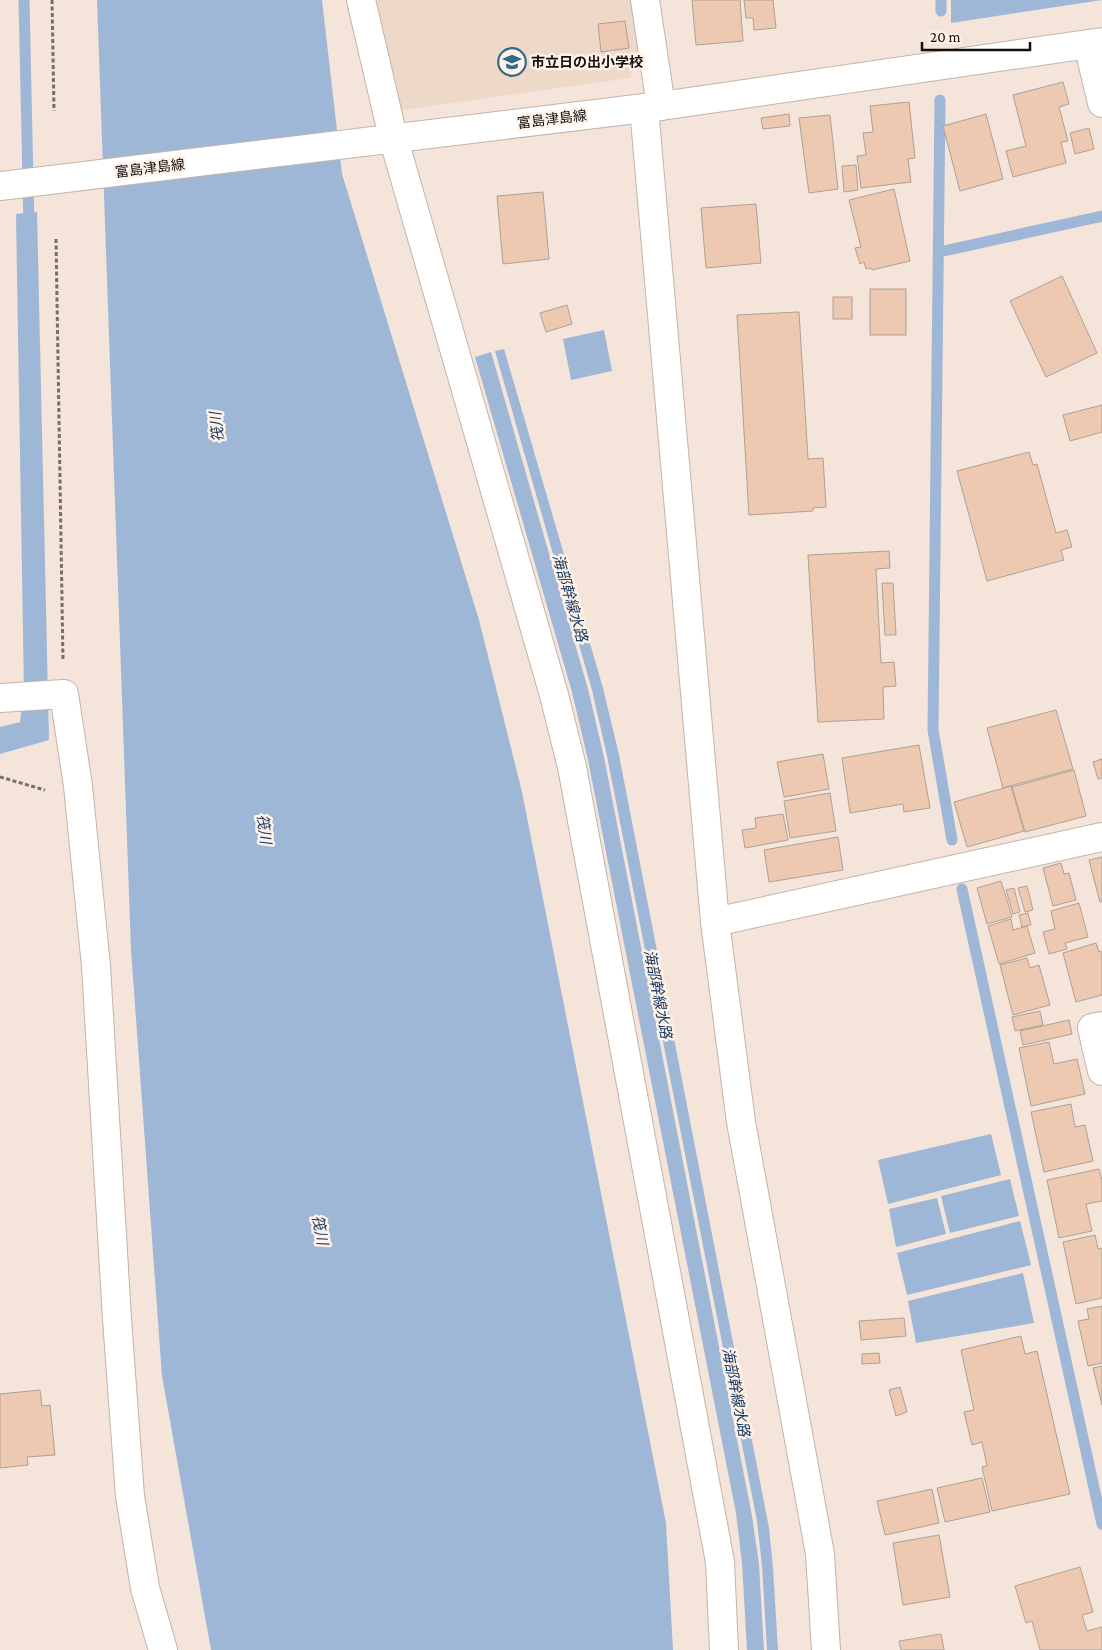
<svg xmlns="http://www.w3.org/2000/svg" width="1102" height="1650" viewBox="0 0 1102 1650" font-family="'Crimson Pro','Noto Sans JP',serif">
	<style>
		.built { fill: #eed8c8 }
		.water { fill: #9fb7d7 }
		.lines { fill: none; stroke-linecap: round; stroke-linejoin: round }
		.stream { stroke: #9fb7d7; stroke-width: 11 }
		.building { fill: #ecc9b0; stroke: #afa096 }
		.minor-casing { stroke: #c3b4a9; stroke-width: 30 }
		.tertiary-casing { stroke: #c3b4a9; stroke-width: 30 }
		.secondary-casing { stroke: #c3b4a9; stroke-width: 30 }
		.path { stroke: #786e67; stroke-width: 3; stroke-dasharray: 4 2.5; stroke-linecap: butt }
		.minor { stroke: #fff; stroke-width: 28 }
		.tertiary { stroke: #fff; stroke-width: 28 }
		.secondary { stroke: #fff; stroke-width: 28 }
		.labels { text-anchor: middle; dominant-baseline: central; stroke-width: 5; stroke-linejoin: round; paint-order: stroke }
		.poi-label { font-size: 14px; font-weight: bold; fill: #130e0a; stroke: #fff2e9; text-anchor: start }
		.street-label { font-size: 14px; fill: #130e0a; stroke: #fff2e9 }
		.water-label { font-size: 15px; font-style: italic; fill: #14365f; stroke: #fff2e9 }
	</style>
	<rect width="100%" height="100%" fill="#f4e4d9"/>
	<path class="built" d="M374 0H632L639 45 630 78 402 110Z"/>
	<g class="water">
		<path d="M97 0H322L342 174 479 620 522 792 666 1523 673 1650H211L162 1376 131 950Z"/>
		<path d="M951 0H1102L951 23Z"/>
		<path d="M37 212 49 740 0 754V727L20 722 24 692 16 214Z"/>
		<path d="M604 330 612 371 571 380 563 339Z"/>
		<path d="M504 349 603 688 619 755 769 1528 773 1568 778 1650H767L762 1566 757 1521 607 756 592 690 495 351Z"/>
		<path d="M491 352 588 689 604 757 752 1516 759 1564 764 1650H747L742 1563 736 1513 588 760 572 692 475 357Z"/>
		<path d="M991 1134 1001 1175 888 1204 878 1160Z"/>
		<path d="M1010 1179 1019 1216 950 1233 941 1196Z"/>
		<path d="M937 1198 946 1234 896 1247 889 1209Z"/>
		<path d="M1020 1221 1031 1265 907 1295 897 1253Z"/>
		<path d="M1023 1273 1034 1323 916 1343 908 1301Z"/>
	</g>
	<g class="lines">
		<g class="stream">
			<path d="M24 0 29 227"/>
			<path d="M941 11V0"/>
			<path d="M940 100 933 730 952 840"/>
			<path d="M939 252 1102 216"/>
			<path d="M962 889 1102 1524"/>
		</g>
	</g>
	<g class="building">
		<path d="M692 0H740L743 41 696 45Z"/>
		<path d="M744 0H773L776 28 754 30 753 18H746Z"/>
		<path d="M625 21 629 48 601 52 598 24Z"/>
		<path d="M1063 82 1069 104 1059 107 1068 141 1061 142 1066 163 1013 177 1006 151 1026 146 1013 95Z"/>
		<path d="M909 102 915 158 908 159 911 182 861 188 857 156 866 155 863 133 873 132 870 106Z"/>
		<path d="M789 114 790 126 763 129 761 118Z"/>
		<path d="M986 114 1003 179 960 191 943 126Z"/>
		<path d="M830 115 838 189 809 193 799 118Z"/>
		<path d="M1089 128 1094 149 1075 154 1070 133Z"/>
		<path d="M856 165 858 190 844 192 842 166Z"/>
		<path d="M894 189 910 261 872 270 871 268 866 269 864 262 860 264 855 248 861 247 849 200Z"/>
		<path d="M543 192 549 259 503 264 497 196Z"/>
		<path d="M756 204 761 263 706 268 701 208Z"/>
		<path d="M1062 276 1097 353 1046 377 1010 301Z"/>
		<rect x="870" y="289" width="36" height="46"/>
		<rect x="833" y="297" width="19" height="22"/>
		<path d="M567 305 572 324 546 332 540 313Z"/>
		<path d="M799 312 808 459 823 458 826 507 813 508V511L749 515 737 315Z"/>
		<path d="M1102 405V432L1070 441 1063 415Z"/>
		<path d="M1029 452 1033 465 1037 464 1056 533 1067 530 1072 547 1061 550 1064 560 987 581 957 471Z"/>
		<path d="M889 551 890 568 876 569 881 663 894 662 896 686 883 687 884 719 818 722 808 555Z"/>
		<path d="M882 583H893L896 635H885Z"/>
		<path d="M1056 710 1073 769 1003 788 987 728Z"/>
		<path d="M919 745 930 808 904 812 903 804 850 813 842 758Z"/>
		<path d="M823 754 829 789 784 797 777 762Z"/>
		<path d="M1102 759V778L1098 779 1093 762Z"/>
		<path d="M1074 770 1086 816 1025 832 1012 787Z"/>
		<path d="M1011 786 1024 831 967 847 954 802Z"/>
		<path d="M830 793 836 831 790 838 784 801Z"/>
		<path d="M783 814 788 840 745 848 742 830 756 828 755 818Z"/>
		<path d="M838 837 843 870 769 882 764 850Z"/>
		<path d="M1102 857V902H1100L1089 860Z"/>
		<path d="M1061 863 1064 874 1069 873 1076 900 1053 906 1043 868Z"/>
		<path d="M1001 881 1012 917 987 924 977 888Z"/>
		<path d="M1027 886 1033 910 1025 912 1018 888Z"/>
		<path d="M1014 888 1020 912 1013 914 1006 890Z"/>
		<path d="M1079 903 1088 937 1065 943 1067 949 1049 954 1043 932 1055 929 1051 911Z"/>
		<path d="M1028 913 1031 925 1022 927 1019 915Z"/>
		<path d="M1011 919 1013 930 1027 926 1035 953 999 964 988 926Z"/>
		<path d="M1096 943 1099 952 1102 951V995L1076 1002 1063 953Z"/>
		<path d="M1027 958 1030 968 1039 965 1050 1005 1013 1015 1000 965Z"/>
		<path d="M1040 1011 1043 1025 1015 1031 1012 1017Z"/>
		<path d="M1069 1020 1072 1034 1023 1045 1020 1031Z"/>
		<path d="M1049 1042 1054 1064 1077 1059 1085 1094 1031 1106 1019 1048Z"/>
		<path d="M1071 1104 1075 1127 1085 1125 1093 1161 1044 1172 1031 1112Z"/>
		<path d="M1099 1169 1102 1180V1201L1086 1204 1092 1231 1059 1238 1047 1180Z"/>
		<path d="M1095 1235 1098 1249 1102 1248V1298L1076 1304 1063 1242Z"/>
		<path d="M1102 1306V1363L1088 1366 1078 1321 1089 1319 1087 1309Z"/>
		<path d="M904 1318 906 1336 861 1340 859 1321Z"/>
		<path d="M1021 1336 1025 1354 1037 1351 1070 1494 992 1511 982 1467 987 1466 982 1442 972 1445 964 1412 974 1410 961 1350Z"/>
		<path d="M879 1353 880 1363 862 1364V1354Z"/>
		<path d="M1102 1366V1405L1093 1368Z"/>
		<path d="M900 1387 907 1412 896 1416 889 1390Z"/>
		<path d="M40 1390 42 1406 50 1405 55 1455 27 1457 28 1465 0 1468V1394Z"/>
		<path d="M982 1478 990 1512 945 1522 937 1488Z"/>
		<path d="M932 1489 939 1523 885 1535 877 1501Z"/>
		<path d="M939 1535 950 1597 903 1605 893 1543Z"/>
		<path d="M1080 1567 1093 1612 1082 1615 1087 1631 1102 1627V1650H1040L1032 1621 1026 1623 1015 1586Z"/>
		<path d="M941 1634 944 1650H901L899 1641Z"/>
	</g>
	<g class="lines">
		<defs>
			<g id="minor">
				<path d="M361 0 393 137 554 695 572 767 720 1562 724 1650"/>
				<path d="M645 0 661 106"/>
				<path d="M1088 44 1102 103"/>
				<path d="M0 698 64 694 78 786 96 966 117 1319 130 1496 145 1588 163 1650"/>
				<path d="M715 922 1102 837"/>
				<path d="M1102 1026 1092 1028 1102 1071"/>
			</g>
			<path id="tertiary" d="M644 108 715 922 741 1122 820 1554 826 1650"/>
			<path id="secondary" d="M0 186 661 106 1102 42"/>
		</defs>
		<use href="#minor" class="minor-casing"/>
		<use href="#tertiary" class="tertiary-casing"/>
		<use href="#secondary" class="secondary-casing"/>
		<g class="path">
			<path d="M52 0 54 111"/>
			<path d="M56 239 63 661"/>
			<path d="M0 777 45 790"/>
		</g>
		<use href="#minor" class="minor"/>
		<use href="#tertiary" class="tertiary"/>
		<use href="#secondary" class="secondary"/>
	</g>
	<defs>
		<symbol id="school-ring" viewBox="-11 -11 22 22"><circle r="9.5" fill="#fff2e9" stroke="#326b84" stroke-width="1.5"/><path d="M0-5L7-2L0 1L-7-2ZM-4 1L0 2.5L4 1V4Q0 6-4 4Z" fill="#326b84"/></symbol>
	</defs>
	<g fill-rule="evenodd">
		<use href="#school-ring" x="496" y="46" width="32" height="32"/>
	</g>
	<g class="labels">
		<g class="poi-label">
			<text x="531" y="62">市立日の出小学校</text>
		</g>
		<g class="street-label">
			<text transform="translate(552 119) rotate(-7)">富島津島線</text>
			<text transform="translate(150 168) rotate(-7)">富島津島線</text>
		</g>
		<g class="water-label">
			<text transform="translate(217 427) rotate(-96)">筏川</text>
			<text transform="translate(570 598) rotate(74)">海部幹線水路</text>
			<text transform="translate(264 829) rotate(83)">筏川</text>
			<text transform="translate(658 994) rotate(79)">海部幹線水路</text>
			<text transform="translate(320 1230) rotate(79)">筏川</text>
			<text transform="translate(736 1392) rotate(79)">海部幹線水路</text>
		</g>
	</g>
	<path d="M922 42v8h108v-8" fill="none" stroke="#130e0a" stroke-width="2.5"/>
	<text x="930" y="42" font-size="15" fill="#130e0a" stroke="#fff2e9" stroke-width="4" paint-order="stroke">20 m</text>
</svg>
